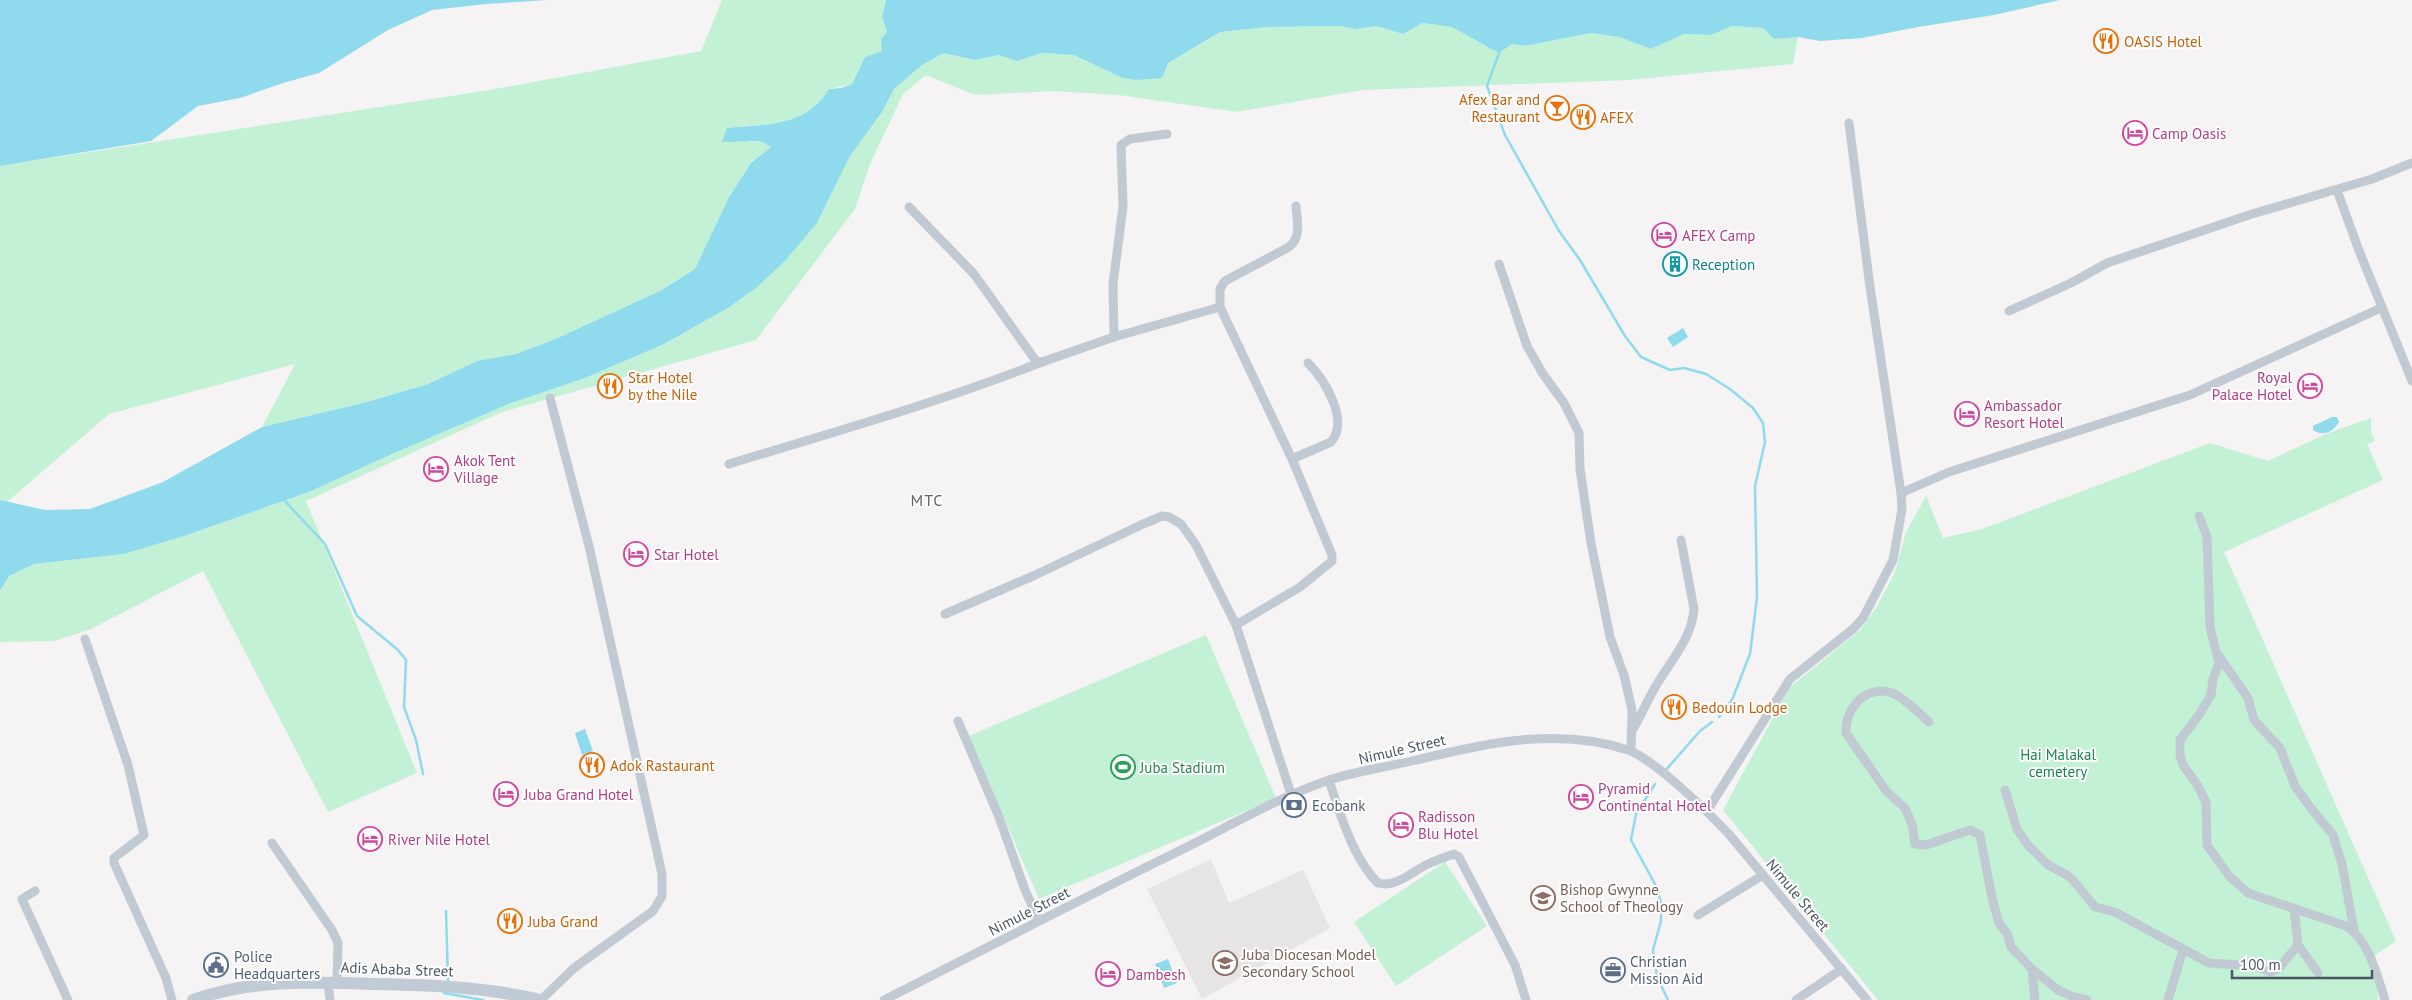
<svg xmlns="http://www.w3.org/2000/svg" width="2412" height="1000" viewBox="0 0 2412 1000" font-family="'PT Sans',sans-serif">
	<style>
		.education { fill: #e6e4e5 }
		.green { fill: #c3f1d5 }
		.water { fill: #90daee }
		.lines { fill: none; stroke-linecap: round; stroke-linejoin: round }
		.stream { stroke: #90daee; stroke-width: 2.5 }
		.street { stroke: #c1cad2; stroke-width: 9 }
		.secondary { stroke: #c1cbd6; stroke-width: 12 }
		.labels { text-anchor: middle; dominant-baseline: central; stroke-width: 4; stroke-linejoin: round; paint-order: stroke }
		.food-label { font-size: 15px; fill: #c56008; stroke: #fff; text-anchor: start }
		.hotel-label { font-size: 15px; fill: #b23c85; stroke: #fff; text-anchor: start }
		.culture-label { font-size: 15px; fill: #0d838f; stroke: #fff; text-anchor: start }
		.street-label { font-size: 15px; fill: #4a5661; stroke: #fff }
		.park-label { font-size: 15px; fill: #17864f; stroke: #fff }
		.leisure-label { font-size: 15px; fill: #27864d; stroke: #fff; text-anchor: start }
		.service-label { font-size: 15px; fill: #4e5e75; stroke: #fff; text-anchor: start }
		.education-label { font-size: 15px; fill: #785e54; stroke: #fff; text-anchor: start }
		.neighbourhood-label { font-size: 16px; letter-spacing: 1px; fill: #5f6368; stroke: #fff }
	</style>
	<rect width="100%" height="100%" fill="#f5f3f3"/>
	<path class="education" d="M1211 859 1229 903 1303 870 1330 928 1202 999 1147 889Z"/>
	<g class="green">
		<path d="M722 0H886L882 17 887 32 882 51 865 57 852 84 829 89C806 127 767 124 727 128L749 142 760 141 771 147 751 163 729 197 695 269 662 290 559 338 516 354 477 361 428 384 367 402 262 427 295 364 109 414 7 502 0 500V166L490 90 701 51Z"/>
		<path d="M1423 23 1452 27 1499 53 1512 44 1525 46 1591 33 1619 37 1651 49 1684 34 1711 35 1732 26 1763 28 1775 39 1798 37 1793 64 1628 80 1362 90 1237 112 1119 95 1053 91 975 95 926 75 903 94 870 164 855 209 756 340 502 412 306 501 417 773 328 812 203 571 91 629 54 641 0 642V591L9 576 34 564 124 554 187 535 309 492 392 454 511 403 585 378 664 344 728 308 756 288 817 223 850 156 882 112 894 89 922 65 944 53 975 60 998 55 1017 61 1042 53 1074 55 1120 77 1168 63 1220 32 1268 27 1339 26 1356 29 1376 26 1403 34Z"/>
		<path d="M2371 418V433L2375 441 2367 444 2383 480 2224 552 2396 941 2374 956 2378 1000H1878L1723 810 1789 688 1860 630 1876 608 1895 572 1906 532 1926 496 1943 538 1982 529 2210 443 2268 461 2326 434Z"/>
		<path d="M1206 635 1276 798 1039 899 969 736Z"/>
		<path d="M1445 862 1487 926 1396 986 1354 922Z"/>
	</g>
	<g class="water">
		<path d="M0 0H547L486 4 432 10 388 30 319 73 283 83 240 98 198 106 151 141 0 166Z"/>
		<path d="M886 0H2060L1994 15 1918 27 1862 38 1820 41 1798 37 1774 39 1763 28 1732 26 1711 35 1684 34 1651 49 1619 37 1591 33 1525 46 1512 44 1499 53 1452 27 1423 23 1403 34 1376 26 1356 29 1339 26 1268 27 1220 32 1168 63 1162 78 1136 80 1120 77 1074 55 1042 53 1017 61 998 55 975 60 944 53 922 65 894 89 882 112 850 156 817 223 785 261 756 288 728 308 664 344 585 378 511 403 392 454 309 492 187 535 124 554 34 564 9 576 0 591V500L45 510 90 509 163 482 262 427 367 402 428 384 477 361 516 354 558 338 662 290 695 269 729 197 751 163 771 147 760 141 722 142 727 128C767 124 806 127 829 89L841 88 852 84 865 57 882 51 881 39 887 32 882 17Z"/>
		<path d="M1683 328 1688 337 1673 347 1667 338Z"/>
		<path d="M2332 417H2337L2339 422C2333 432 2323 437 2313 430V426Z"/>
		<path d="M585 729 593 751 582 755 575 733Z"/>
		<path d="M1168 959 1177 983 1164 988 1155 964Z"/>
	</g>
	<g class="lines">
		<g class="stream">
			<path d="M1499 53 1487 86 1505 135 1559 231 1580 260 1625 336 1641 357 1670 370 1684 368 1706 374 1730 389 1753 408 1763 423 1765 442 1755 486 1757 597 1750 654 1732 700 1719 717"/>
			<path d="M283 499 325 544 357 616 398 650 406 660 404 707 416 740 423 774"/>
			<path d="M1665 771 1700 731 1712 722"/>
			<path d="M1655 784 1636 814 1631 840 1656 886 1661 902V921L1653 950 1657 977 1668 1000"/>
			<path d="M446 911 448 982"/>
			<path d="M444 993 483 1000"/>
		</g>
		<g class="street">
			<path d="M2337 190 2358 248 2412 381"/>
			<path d="M909 207 974 274 1036 361 1042 362 1114 337 1220 307 1292 459 1332 555V561L1300 587 1236 625"/>
			<path d="M1499 264 1527 346 1543 374 1564 403 1579 433 1580 469 1591 543 1610 637 1624 675 1632 710 1631 751"/>
			<path d="M1220 307V289L1225 281 1289 247C1302 236 1297 222 1296 206"/>
			<path d="M2009 311 2071 283 2107 263 2252 214 2372 179 2412 163"/>
			<path d="M1114 337 1113 284 1123 206 1121 145 1130 139 1167 134"/>
			<path d="M1292 459 1331 442C1350 420 1324 379 1308 363"/>
			<path d="M729 464C834 432 940 402 1042 362"/>
			<path d="M1901 493 1949 472 2190 395 2381 308"/>
			<path d="M2199 516 2207 537 2210 627 2219 663 2213 679 2211 695 2199 715 2180 740V755L2183 765 2198 786 2206 802 2207 845 2229 876 2248 893 2346 926C2369 940 2377 975 2385 1000"/>
			<path d="M945 614 1033 576 1141 525 1162 516 1169 517 1181 524 1196 545 1236 625 1292 797"/>
			<path d="M85 639 128 765 144 835 114 858V863L166 978 172 1000"/>
			<path d="M2219 656 2248 698 2254 720 2280 748 2295 786 2310 807 2333 835 2342 864 2354 930"/>
			<path d="M958 721 999 817 1025 890 1039 921"/>
			<path d="M1929 722C1919 713 1909 703 1898 696 1871 680 1844 706 1846 733L1887 792 1905 808 1912 824 1915 844 1926 845 1970 830 1980 835 1992 898 1999 923 2008 935 2011 947 2032 969 2035 1000"/>
			<path d="M1631 732C1640 719 1645 705 1653 691 1667 665 1692 640 1694 609L1681 540"/>
			<path d="M1329 780C1339 812 1354 860 1378 883 1396 888 1413 871 1428 864 1437 860 1445 857 1454 854L1459 857 1515 965 1526 1000"/>
			<path d="M2005 790 2017 829 2028 845 2048 865 2067 875 2073 880 2095 907 2115 912 2209 963 2254 966 2271 972 2279 968 2298 945"/>
			<path d="M1707 811 1790 679 1853 629 1863 618 1893 560 1902 509 1901 493 1870 287 1849 123"/>
			<path d="M272 843 332 930 338 943 337 983"/>
			<path d="M35 891 22 899 68 1000"/>
			<path d="M2294 908 2298 945 2318 973"/>
			<path d="M1698 915 1763 875"/>
			<path d="M2032 969 2058 990 2074 997 2087 1000"/>
			<path d="M328 983 330 1000"/>
			<path d="M541 1000 574 968 653 911 662 896V874L589 546 550 398"/>
			<path d="M884 1000C983 950 1081 899 1181 850 1228 827 1279 797 1329 780 1357 771 1387 767 1416 760 1486 744 1557 726 1628 750 1654 759 1708 812 1728 833L1867 1000"/>
			<path d="M1796 1000 1842 969"/>
			<path d="M2168 1000 2183 950"/>
		</g>
		<path class="secondary" d="M193 1000C252 979 312 982 374 984 430 985 486 987 541 1000"/>
	</g>
	<defs>
		<symbol id="restaurant-ring" viewBox="-11 -11 22 22"><circle r="9.5" fill="#fff" stroke="#e8710a" stroke-width="1.5"/><path d="M-5-6h1v4h1v-4h1v4h1v-4h1v5L-1.5 .5V6h-2V.5L-5-1ZM5-6V6H3V1.5H1.5Q1.5-4 5-6Z" fill="#e8710a"/></symbol>
		<symbol id="bar-ring" viewBox="-11 -11 22 22"><circle r="9.5" fill="#fff" stroke="#e8710a" stroke-width="1.5"/><path d="M-6-5H6L.8 .8V4.5H3.5V6h-7V4.5H-.8V.8Z" fill="#e8710a"/></symbol>
		<symbol id="hotel-ring" viewBox="-11 -11 22 22"><circle r="9.5" fill="#fff" stroke="#d1479c" stroke-width="1.5"/><path d="M-6-4.5h1.5V1H6V5H4.5V3h-9V5H-6ZM-4 0a1.8 1.8 0 1 1 3.6 0ZM.5 0V-2.5h3Q6-2.5 6 0Z" fill="#d1479c"/></symbol>
		<symbol id="building-ring" viewBox="-11 -11 22 22"><circle r="9.5" fill="#fff" stroke="#0f9aa8" stroke-width="1.5"/><path d="M-4-6H4V6H1V3H-1V6H-4ZM-2.5-4.3h1.7v1.8h-1.7ZM.8-4.3h1.7v1.8H.8ZM-2.5-1h1.7V.8h-1.7ZM.8-1h1.7V.8H.8Z" fill="#0f9aa8"/></symbol>
		<symbol id="stadium-ring" viewBox="-11 -11 22 22"><circle r="9.5" fill="#fff" stroke="#2e9e5b" stroke-width="1.5"/><path d="M0-5a6.5 5 0 1 0 0 10a6.5 5 0 1 0 0-10ZM-3.5-1.8h7v3.6h-7Z" fill="#2e9e5b"/></symbol>
		<symbol id="bank-ring" viewBox="-11 -11 22 22"><circle r="9.5" fill="#fff" stroke="#5c6f8a" stroke-width="1.5"/><path d="M-6-4H6V4H-6ZM0-2.3a2.3 2.3 0 1 0 0 4.6a2.3 2.3 0 1 0 0-4.6Z" fill="#5c6f8a"/></symbol>
		<symbol id="university-ring" viewBox="-11 -11 22 22"><circle r="9.5" fill="#fff" stroke="#8d6e63" stroke-width="1.5"/><path d="M0-5L7-2L0 1L-7-2ZM-4 1L0 2.5L4 1V4Q0 6-4 4Z" fill="#8d6e63"/></symbol>
		<symbol id="school-ring" viewBox="-11 -11 22 22"><circle r="9.5" fill="#fff" stroke="#8d6e63" stroke-width="1.5"/><path d="M0-5L7-2L0 1L-7-2ZM-4 1L0 2.5L4 1V4Q0 6-4 4Z" fill="#8d6e63"/></symbol>
		<symbol id="civic-ring" viewBox="-11 -11 22 22"><circle r="9.5" fill="#fff" stroke="#5c6f8a" stroke-width="1.5"/><path d="M-.6-6.5H3V-4.5H.6V-3L4-1V1h2V6H-6V1h2V-1L-.6-3ZM-1.2 2.5V6h2.4V2.5Z" fill="#5c6f8a"/></symbol>
		<symbol id="office-ring" viewBox="-11 -11 22 22"><circle r="9.5" fill="#fff" stroke="#5c6f8a" stroke-width="1.5"/><path d="M-6-3h4V-5.5h4V-3h4V5H-6ZM-1-4.5V-3h2v-1.5ZM-6 0V1H6V0Z" fill="#5c6f8a"/></symbol>
	</defs>
	<g fill-rule="evenodd">
		<use href="#restaurant-ring" x="2092" y="27" width="28" height="28"/>
		<use href="#bar-ring" x="1543" y="94" width="28" height="28"/>
		<use href="#restaurant-ring" x="1569" y="103" width="28" height="28"/>
		<use href="#hotel-ring" x="2121" y="119" width="28" height="28"/>
		<use href="#hotel-ring" x="1650" y="221" width="28" height="28"/>
		<use href="#building-ring" x="1661" y="250" width="28" height="28"/>
		<use href="#restaurant-ring" x="596" y="372" width="28" height="28"/>
		<use href="#hotel-ring" x="2296" y="372" width="28" height="28"/>
		<use href="#hotel-ring" x="1953" y="400" width="28" height="28"/>
		<use href="#hotel-ring" x="422" y="455" width="28" height="28"/>
		<use href="#hotel-ring" x="622" y="540" width="28" height="28"/>
		<use href="#restaurant-ring" x="1660" y="693" width="28" height="28"/>
		<use href="#restaurant-ring" x="578" y="751" width="28" height="28"/>
		<use href="#stadium-ring" x="1109" y="753" width="28" height="28"/>
		<use href="#hotel-ring" x="492" y="780" width="28" height="28"/>
		<use href="#hotel-ring" x="1567" y="783" width="28" height="28"/>
		<use href="#bank-ring" x="1280" y="791" width="28" height="28"/>
		<use href="#hotel-ring" x="1387" y="811" width="28" height="28"/>
		<use href="#hotel-ring" x="356" y="825" width="28" height="28"/>
		<use href="#university-ring" x="1529" y="884" width="28" height="28"/>
		<use href="#restaurant-ring" x="496" y="907" width="28" height="28"/>
		<use href="#school-ring" x="1211" y="949" width="28" height="28"/>
		<use href="#civic-ring" x="202" y="951" width="28" height="28"/>
		<use href="#office-ring" x="1599" y="956" width="28" height="28"/>
		<use href="#hotel-ring" x="1094" y="960" width="28" height="28"/>
	</g>
	<g class="labels">
		<g class="food-label">
			<text x="2124" y="41">OASIS Hotel</text>
			<text x="1540" y="99" text-anchor="end">Afex Bar and<tspan x="1540" dy="17">Restaurant</tspan></text>
			<text x="1600" y="117">AFEX</text>
			<text x="628" y="377">Star Hotel<tspan x="628" dy="17">by the Nile</tspan></text>
			<text x="1692" y="707">Bedouin Lodge</text>
			<text x="610" y="765">Adok Rastaurant</text>
			<text x="528" y="921">Juba Grand</text>
		</g>
		<g class="hotel-label">
			<text x="2152" y="133">Camp Oasis</text>
			<text x="1682" y="235">AFEX Camp</text>
			<text x="2292" y="377" text-anchor="end">Royal<tspan x="2292" dy="17">Palace Hotel</tspan></text>
			<text x="1984" y="405">Ambassador<tspan x="1984" dy="17">Resort Hotel</tspan></text>
			<text x="454" y="460">Akok Tent<tspan x="454" dy="17">Village</tspan></text>
			<text x="654" y="554">Star Hotel</text>
			<text x="1598" y="788">Pyramid<tspan x="1598" dy="17">Continental Hotel</tspan></text>
			<text x="524" y="794">Juba Grand Hotel</text>
			<text x="1418" y="816">Radisson<tspan x="1418" dy="17">Blu Hotel</tspan></text>
			<text x="388" y="839">River Nile Hotel</text>
			<text x="1126" y="974">Dambesh</text>
		</g>
		<g class="culture-label">
			<text x="1692" y="264">Reception</text>
		</g>
		<g class="street-label">
			<text transform="translate(1402 749) rotate(-13)">Nimule Street</text>
			<text transform="translate(1798 895) rotate(50)">Nimule Street</text>
			<text transform="translate(1029 911) rotate(-27)">Nimule Street</text>
			<text transform="translate(397 969) rotate(2)">Adis Ababa Street</text>
		</g>
		<g class="park-label">
			<text x="2058" y="754">Hai Malakal<tspan x="2058" dy="17">cemetery</tspan></text>
		</g>
		<g class="leisure-label">
			<text x="1140" y="767">Juba Stadium</text>
		</g>
		<g class="service-label">
			<text x="1312" y="805">Ecobank</text>
			<text x="234" y="956">Police<tspan x="234" dy="17">Headquarters</tspan></text>
			<text x="1630" y="961">Christian<tspan x="1630" dy="17">Mission Aid</tspan></text>
		</g>
		<g class="education-label">
			<text x="1560" y="889">Bishop Gwynne<tspan x="1560" dy="17">School of Theology</tspan></text>
			<text x="1242" y="954">Juba Diocesan Model<tspan x="1242" dy="17">Secondary School</tspan></text>
		</g>
		<g class="neighbourhood-label">
			<text x="927" y="500">MTC</text>
		</g>
	</g>
	<path d="M2232 970v8h140v-8" fill="none" stroke="#4a5661" stroke-width="2.5"/>
	<text x="2240" y="970" font-size="15" fill="#4a5661" stroke="#ffffff" stroke-width="4" paint-order="stroke">100 m</text>
</svg>
